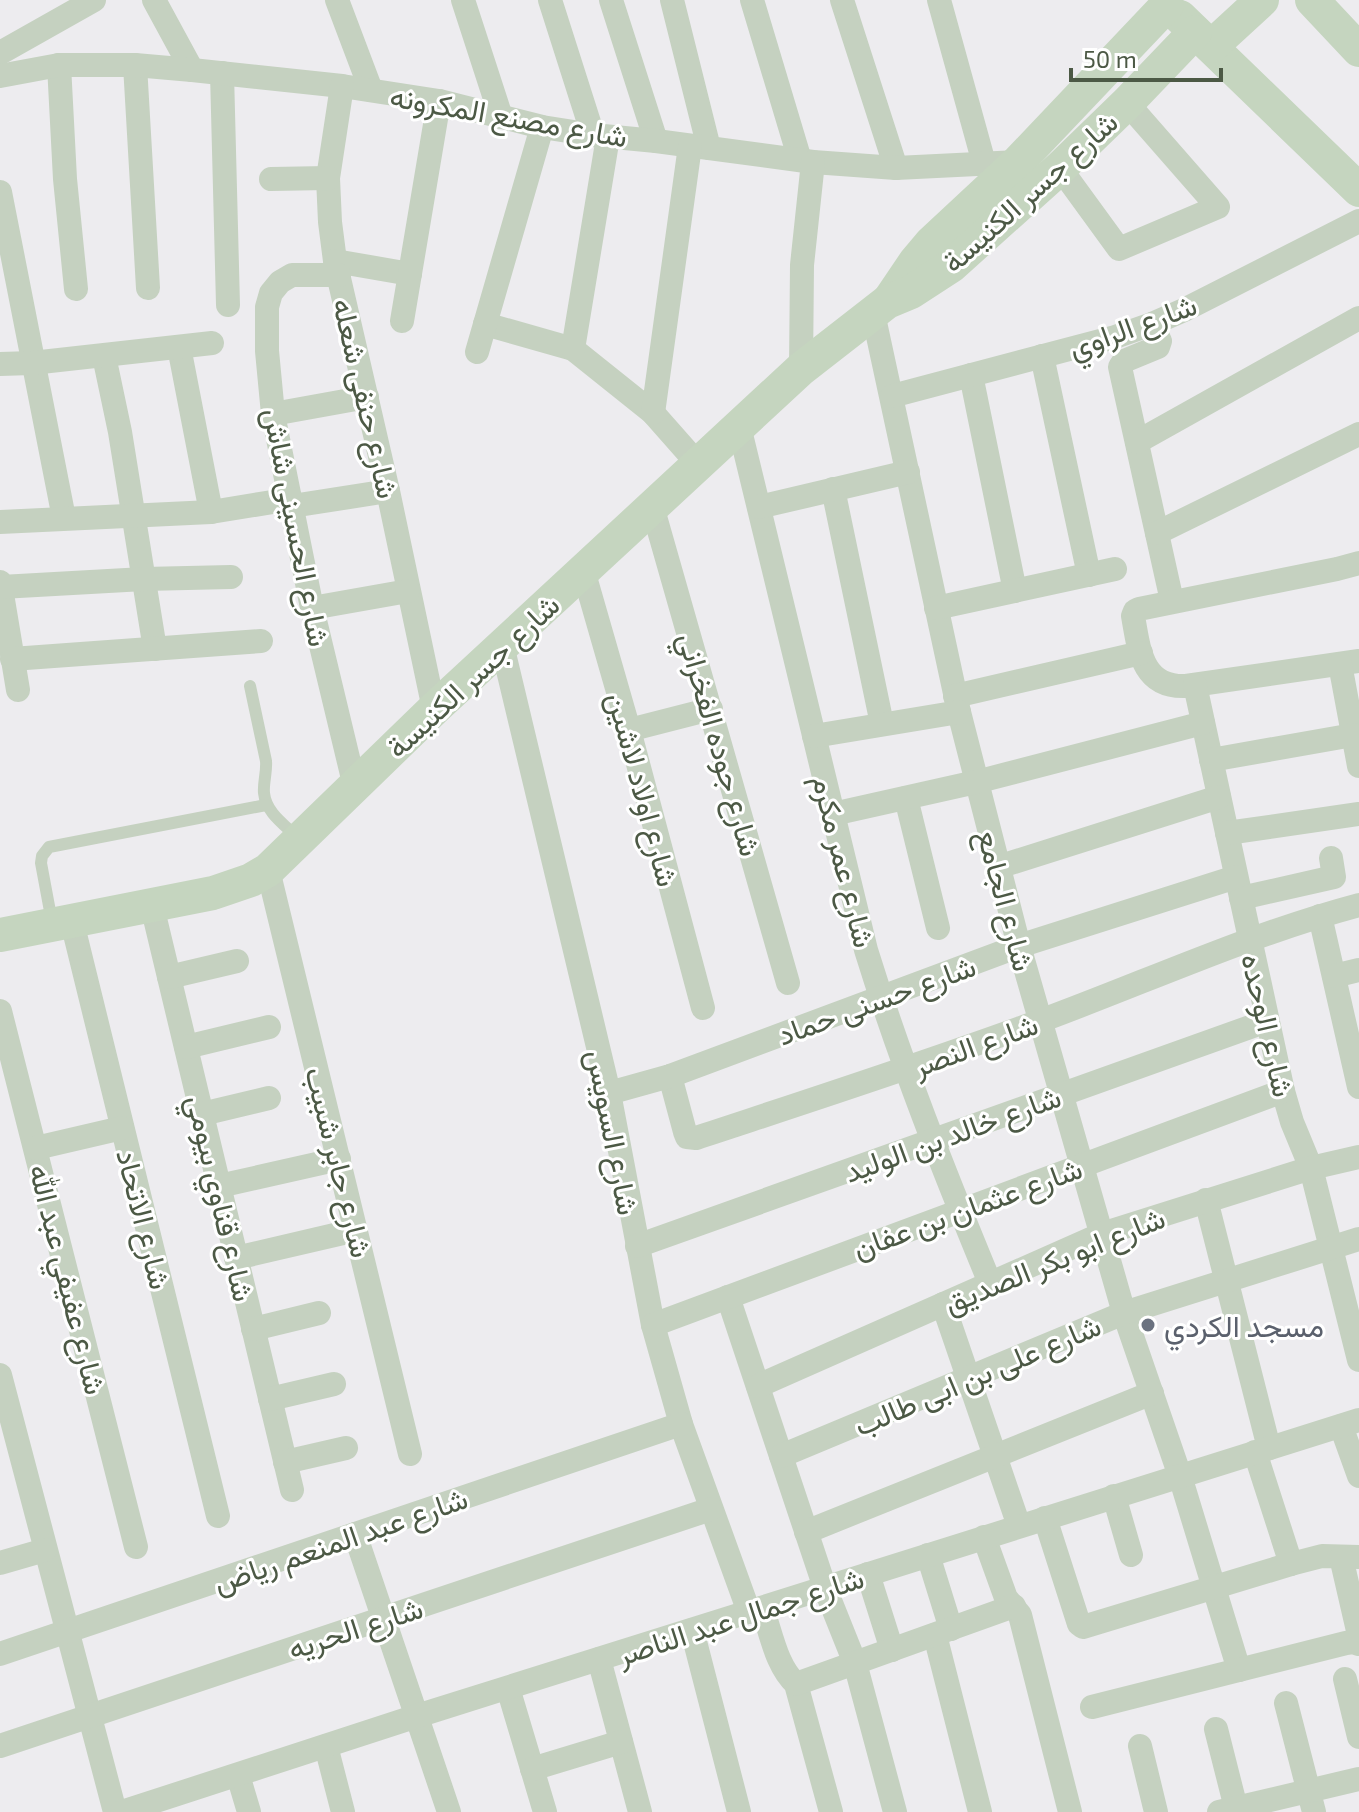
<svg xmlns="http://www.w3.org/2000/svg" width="1359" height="1812" viewBox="0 0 1359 1812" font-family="'Exo 2',Vazirmatn,sans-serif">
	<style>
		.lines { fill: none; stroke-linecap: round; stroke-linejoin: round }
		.lane { stroke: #c5d1c0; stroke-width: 12 }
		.street { stroke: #c5d1c0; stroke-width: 24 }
		.secondary { stroke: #c5d5bf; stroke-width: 34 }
		.worship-dot { fill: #6b7280; stroke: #fff; stroke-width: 3 }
		.labels { text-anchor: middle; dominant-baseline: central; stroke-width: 6; stroke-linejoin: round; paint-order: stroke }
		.street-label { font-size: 30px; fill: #4c5945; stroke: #fff }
		.worship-label { font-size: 30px; fill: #5b616d; stroke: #fff; text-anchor: start }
	</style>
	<rect width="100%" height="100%" fill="#edecef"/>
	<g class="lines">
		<g class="lane">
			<path d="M250 686 266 761C267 772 263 783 264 793 266 813 285 825 298 838"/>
			<path d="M52 922 41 863 42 856 49 847 266 805"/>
		</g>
		<g class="street">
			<path d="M154 0 192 70"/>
			<path d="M337 0 371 90"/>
			<path d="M463 0 501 117"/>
			<path d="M550 0 593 135"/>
			<path d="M611 0 656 141"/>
			<path d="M672 0 709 148"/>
			<path d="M752 0 800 160"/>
			<path d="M842 0 896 168"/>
			<path d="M939 0 984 163"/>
			<path d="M0 53 94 0"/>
			<path d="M59 65 65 179 76 289"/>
			<path d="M135 65 148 288"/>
			<path d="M222 73 228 305"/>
			<path d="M0 76 59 65H135L192 70 342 86 439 101 542 127 593 135 656 141 813 162 896 168 1018 162"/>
			<path d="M342 86 328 178 330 222 335 261 388 491 434 709"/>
			<path d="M1060 168 1119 249 1218 207 1127 103"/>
			<path d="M271 179 328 178"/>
			<path d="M0 192 64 518"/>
			<path d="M335 261 410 274"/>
			<path d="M339 275H292L280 282 271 293 267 307V351L273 414 312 608 355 787"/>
			<path d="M873 313 959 712 1019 946 1124 1313 1180 1476 1239 1670"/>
			<path d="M402 321 439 101"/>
			<path d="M485 324 573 349 653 413 698 464"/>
			<path d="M1152 324 1160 341 1158 347 1124 361 1120 367 1172 601"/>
			<path d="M179 347 211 512"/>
			<path d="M573 349 608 137"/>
			<path d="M477 352 542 127"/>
			<path d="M104 356 120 432 155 649"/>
			<path d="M1042 356 1089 575"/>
			<path d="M0 364 32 363 212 343"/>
			<path d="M801 369 802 265 813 162"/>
			<path d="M971 375 1015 591"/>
			<path d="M892 396 1115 337 1152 324 1184 310 1359 221"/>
			<path d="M653 413 690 146"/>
			<path d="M273 414 367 397"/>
			<path d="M739 426 866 950C901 1063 945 1174 990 1283"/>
			<path d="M1137 442 1359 318"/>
			<path d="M833 489 882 724"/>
			<path d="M292 506 388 491"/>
			<path d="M652 506 788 983"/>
			<path d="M759 507 908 472"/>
			<path d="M0 522 211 512 291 499"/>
			<path d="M1157 533 1359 434"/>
			<path d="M1359 563 1337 569 1139 609 1135 611 1133 616C1139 650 1142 688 1186 686L1359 661"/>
			<path d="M583 570 629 730 703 1008"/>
			<path d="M0 582 18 690"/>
			<path d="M1 587 144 579 231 577"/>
			<path d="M312 608 408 591"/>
			<path d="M936 608 1115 569"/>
			<path d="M502 645 609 1093 653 1325 681 1424 749 1612"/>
			<path d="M12 659 261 641"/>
			<path d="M1340 664 1359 766"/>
			<path d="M1195 685 1283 1091 1292 1122 1311 1168 1359 1360"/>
			<path d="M955 696 1141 653"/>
			<path d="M629 730 711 709"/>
			<path d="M814 736 959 712"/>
			<path d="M1211 760 1353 735"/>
			<path d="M906 798 938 928"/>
			<path d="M833 814 976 782 1203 723"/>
			<path d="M1227 833 1359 814"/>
			<path d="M998 867 1219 797"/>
			<path d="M268 870 410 1454"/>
			<path d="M1241 898 1334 877 1331 858"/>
			<path d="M152 906 292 1490"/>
			<path d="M1320 916 1359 1087"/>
			<path d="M72 922 218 1516"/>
			<path d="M1334 976 1359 970"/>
			<path d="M169 977 237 961"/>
			<path d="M0 1011 136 1547"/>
			<path d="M186 1047 269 1027"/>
			<path d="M670 1076 685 1132 687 1137 696 1138C811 1100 926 1063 1040 1021 1146 982 1250 934 1359 905"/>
			<path d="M609 1093 670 1076 1019 946 1236 877"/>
			<path d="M202 1114 269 1098"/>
			<path d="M36 1148 122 1128"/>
			<path d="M219 1186 339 1159"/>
			<path d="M1206 1200 1269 1448"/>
			<path d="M637 1246 1267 1021"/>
			<path d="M236 1258 356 1230"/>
			<path d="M728 1297 825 1588 855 1663 895 1812"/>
			<path d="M943 1304 1019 1526"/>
			<path d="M653 1325 1283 1091"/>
			<path d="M253 1329 319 1313"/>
			<path d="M0 1375 115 1812"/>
			<path d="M758 1386 1102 1234 1311 1168 1359 1157"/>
			<path d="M270 1399 334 1384"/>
			<path d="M1341 1426 1359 1476"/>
			<path d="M1255 1452 1291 1564"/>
			<path d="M781 1456 1124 1313 1359 1239"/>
			<path d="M285 1462 346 1448"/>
			<path d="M1114 1496 1131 1555"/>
			<path d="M1045 1518 1079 1624 1083 1627 1291 1564 1322 1556 1359 1557"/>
			<path d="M806 1532 1152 1393"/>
			<path d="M355 1534 449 1812"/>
			<path d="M984 1537 1006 1598 1020 1615 1070 1812"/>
			<path d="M928 1555 951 1629"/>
			<path d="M1341 1557 1359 1635"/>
			<path d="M0 1563 45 1550"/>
			<path d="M868 1574 892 1650"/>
			<path d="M762 1608C771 1632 776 1666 796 1684L831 1812"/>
			<path d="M692 1630 739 1812"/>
			<path d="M935 1635 980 1812"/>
			<path d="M0 1654 681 1424"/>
			<path d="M599 1659 640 1812"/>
			<path d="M1345 1679 1359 1737"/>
			<path d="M796 1684 1014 1606"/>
			<path d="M508 1688 545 1812"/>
			<path d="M1286 1703 1314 1812"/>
			<path d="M1092 1707 1346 1643 1353 1642 1359 1644"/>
			<path d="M1216 1729 1237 1812"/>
			<path d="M0 1746 711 1509"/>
			<path d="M326 1746 343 1812"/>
			<path d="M1140 1746 1156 1812"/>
			<path d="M532 1769 621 1742"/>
			<path d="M238 1775 249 1812"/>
			<path d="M122 1812 417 1716 1359 1420"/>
			<path d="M1219 1812 1359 1779"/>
		</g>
		<g class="secondary">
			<path d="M1312 0 1359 50"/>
			<path d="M1180 17 1359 190"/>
			<path d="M1212 46 1262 0"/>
			<path d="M890 299 915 262 931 243 1018 162 1167 5"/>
			<path d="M0 935 213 893 251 880 268 870 434 709 801 369 887 302 911 292 951 266 1060 168 1127 103 1195 32"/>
		</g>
	</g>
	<circle class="worship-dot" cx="1148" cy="1325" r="8"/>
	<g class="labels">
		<g class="street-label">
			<text transform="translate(509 115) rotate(10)">شارع مصنع المكرونه</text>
			<text transform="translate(1029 191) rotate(-42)">شارع جسر الكنيسة</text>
			<text transform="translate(1132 325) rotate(-20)">شارع الراوي</text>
			<text transform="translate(367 398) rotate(77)">شارع حنفى شعله</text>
			<text transform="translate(298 527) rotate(79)">شارع الحسينى شاش</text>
			<text transform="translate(472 675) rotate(-43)">شارع جسر الكنيسة</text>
			<text transform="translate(721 744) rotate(74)">شارع جوده الفخراني</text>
			<text transform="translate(644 789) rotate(75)">شارع اولاد لاشين</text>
			<text transform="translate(845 861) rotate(76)">شارع عمر مكرم</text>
			<text transform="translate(1007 900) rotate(75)">شارع الجامع</text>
			<text transform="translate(876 999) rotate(-20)">شارع حسنى حماد</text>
			<text transform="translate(1269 1025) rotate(77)">شارع الوحده</text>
			<text transform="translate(975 1044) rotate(-20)">شارع النصر</text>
			<text transform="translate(614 1132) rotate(79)">شارع السويس</text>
			<text transform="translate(952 1133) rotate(-20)">شارع خالد بن الوليد</text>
			<text transform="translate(340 1162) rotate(76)">شارع جابر شبيب</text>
			<text transform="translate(222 1198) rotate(77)">شارع قناوي بيومي</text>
			<text transform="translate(967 1207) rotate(-20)">شارع عثمان بن عفان</text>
			<text transform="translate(145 1219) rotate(76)">شارع الاتحاد</text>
			<text transform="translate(1054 1259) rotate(-22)">شارع ابو بكر الصديق</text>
			<text transform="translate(69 1279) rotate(76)">شارع عفيفي عبد الله</text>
			<text transform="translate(977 1374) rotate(-23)">شارع على بن ابى طالب</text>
			<text transform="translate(340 1539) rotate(-19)">شارع عبد المنعم رياض</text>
			<text transform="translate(740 1615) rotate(-18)">شارع جمال عبد الناصر</text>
			<text transform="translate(355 1627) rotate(-18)">شارع الحريه</text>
		</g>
		<g class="worship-label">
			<text x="1164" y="1325">مسجد الكردي</text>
		</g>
	</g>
	<path d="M1071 68v12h150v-12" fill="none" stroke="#4c5945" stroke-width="4"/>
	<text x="1083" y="68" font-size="24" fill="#4c5945" stroke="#ffffff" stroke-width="6" paint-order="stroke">50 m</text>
</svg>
